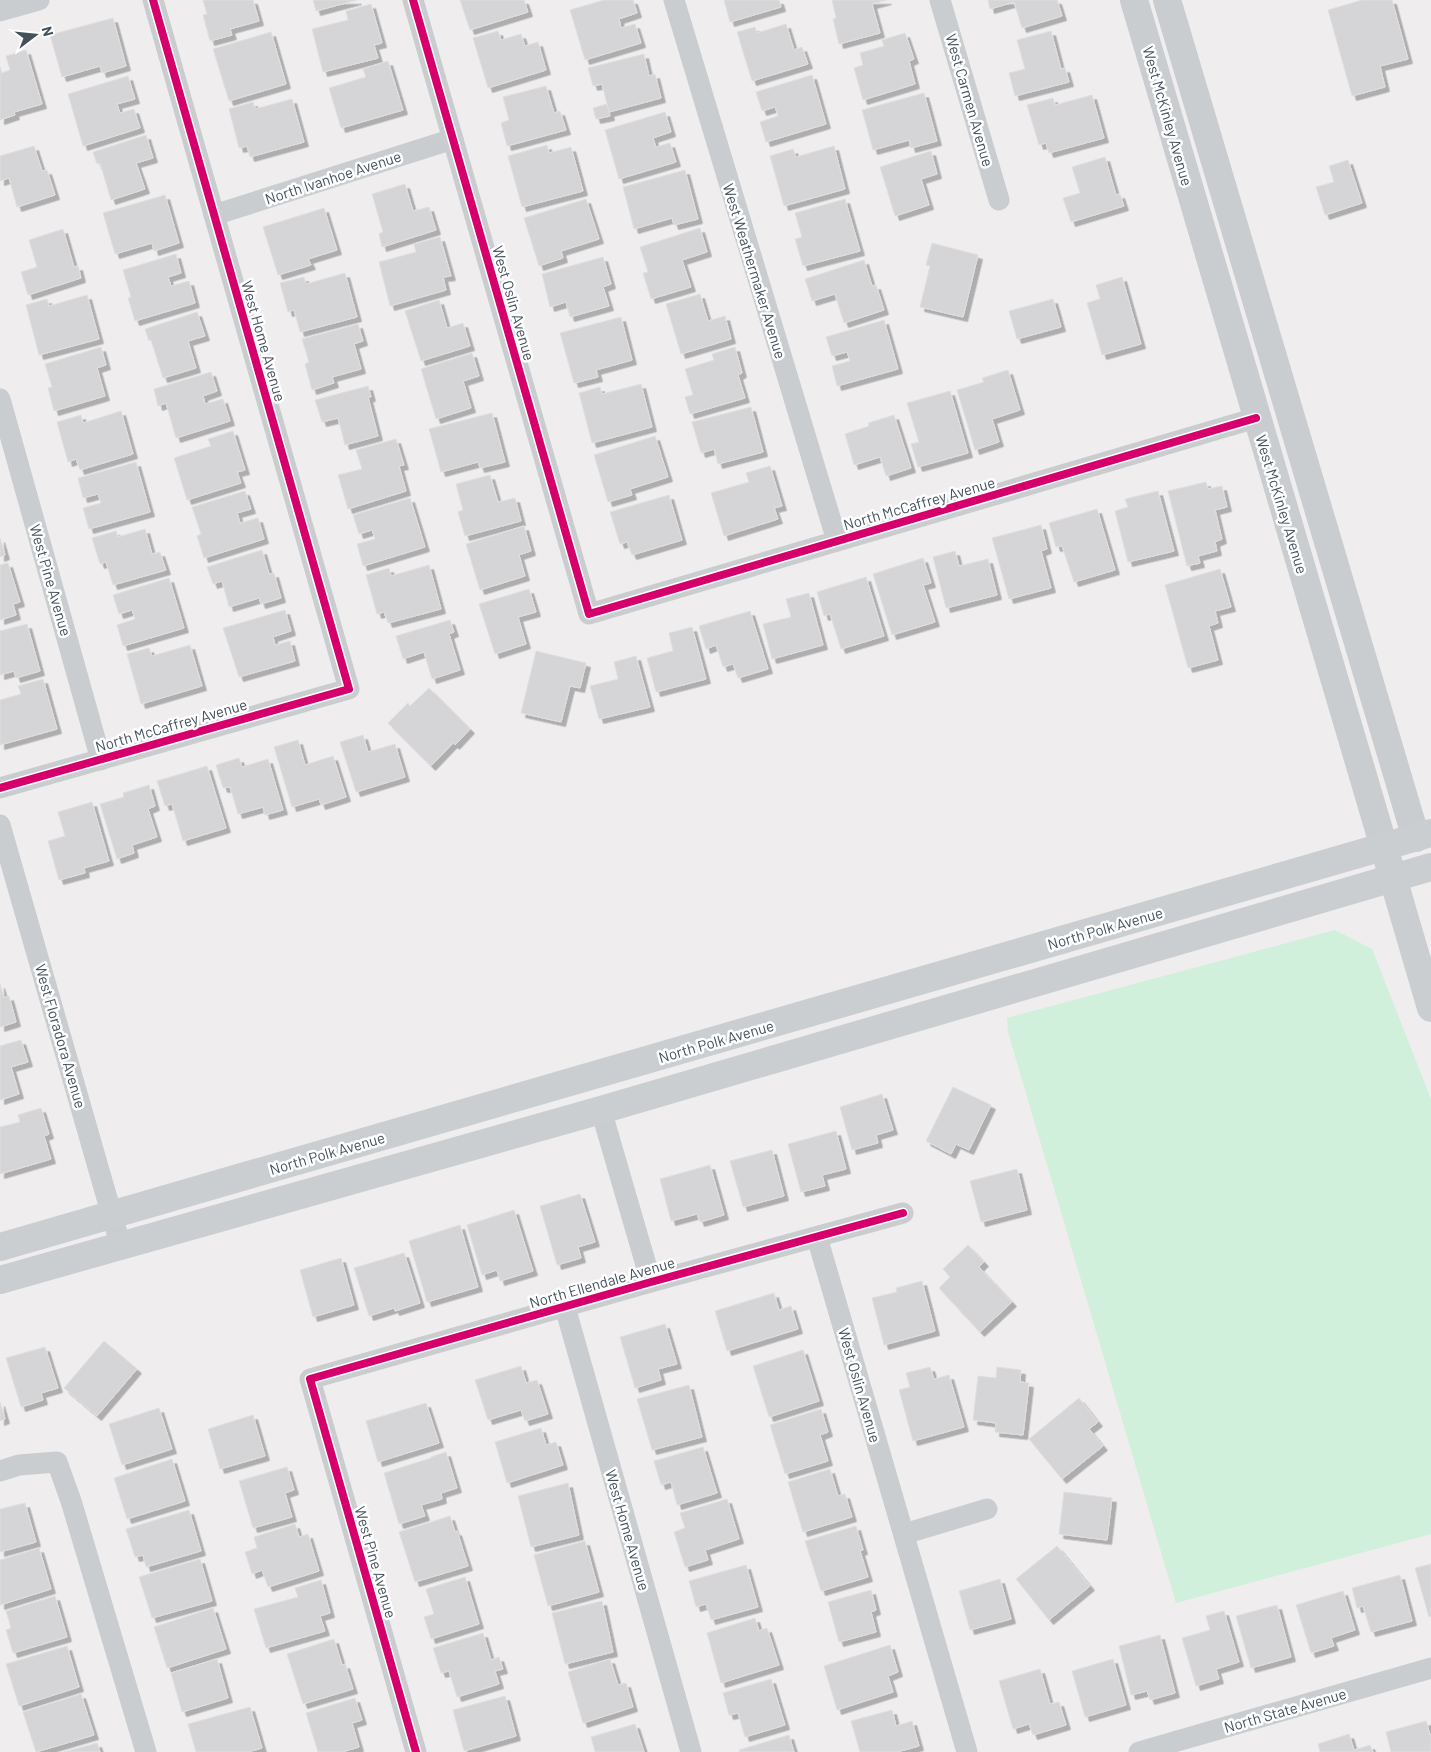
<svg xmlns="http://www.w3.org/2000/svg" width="1431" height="1752" viewBox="0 0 1431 1752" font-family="Barlow,sans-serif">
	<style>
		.green { fill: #d0f0db }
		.building { fill: #d5d5d7; stroke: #e0dfe0; filter: url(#shadow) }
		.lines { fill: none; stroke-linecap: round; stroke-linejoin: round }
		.minor { stroke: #c9cdcf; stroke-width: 21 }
		.tertiary { stroke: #c9cdcf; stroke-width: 28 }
		.secondary { stroke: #caced1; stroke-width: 28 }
		.cycleway-casing { stroke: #fff; stroke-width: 11 }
		.cycleway { stroke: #d6006c; stroke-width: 8 }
		.labels { text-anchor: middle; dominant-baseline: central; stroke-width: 5; stroke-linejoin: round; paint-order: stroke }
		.street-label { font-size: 15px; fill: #43515c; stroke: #fff }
	</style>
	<defs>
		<filter id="shadow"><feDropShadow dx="4.5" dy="4.5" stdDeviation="0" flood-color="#0004"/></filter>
	</defs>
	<rect width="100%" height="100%" fill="#efeded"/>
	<path class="green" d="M1335 930 1372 949 1431 1099V1534L1176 1603 1008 1032 1007 1018Z"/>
	<g class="building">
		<path d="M203 0H253L259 21 230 29 232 35 210 41 203 15 207 14Z"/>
		<path d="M313 0H357L316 11Z"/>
		<path d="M460 0H524L528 12 470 30Z"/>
		<path d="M604 0H633L637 13 619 19 621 28 635 24 641 43 585 60 570 10Z"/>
		<path d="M724 0H779L781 7 730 22Z"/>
		<path d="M832 0H887L872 4 880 33 839 44 833 19 836 18Z"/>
		<path d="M988 0H1057L1062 16 1022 28 1014 2 990 9Z"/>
		<path d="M1362 0H1392L1408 59 1380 66 1385 87 1352 96 1328 10Z"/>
		<path d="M371 4 382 43 374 45 378 58 323 72 312 29 348 20 346 11Z"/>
		<path d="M113 18 126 66 102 73 100 66 62 77 50 35Z"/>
		<path d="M786 24 794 50 802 47 808 64 752 81 737 32 755 27 757 33Z"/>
		<path d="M498 31 501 40 521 34 525 46 538 42 546 70 488 88 473 38Z"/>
		<path d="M1051 31 1061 69 1065 68 1069 82 1015 96 1009 73 1025 69 1017 40Z"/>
		<path d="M271 32 286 84 229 101 213 49Z"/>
		<path d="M905 33 914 59 909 61 915 84 863 100 854 68 863 65 860 53 884 46 882 40Z"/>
		<path d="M26 50 42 104 14 112 15 115 0 120V67L2 73 10 70 6 56Z"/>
		<path d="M644 54 649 76 655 74 661 98 609 112 602 84 593 86 588 68Z"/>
		<path d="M388 61 403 110 341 128 329 88 366 77 363 69Z"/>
		<path d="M812 75 826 124 766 142 760 122 778 116 775 107 762 111 756 92Z"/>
		<path d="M128 76 135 99 117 104 120 113 134 109 140 128 83 146 68 94Z"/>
		<path d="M546 86 554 113 560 111 566 130 507 146 501 123 509 120 503 97Z"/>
		<path d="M924 93 937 141 911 148 909 140 873 150 862 110Z"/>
		<path d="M1092 95 1104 138 1049 153 1046 143 1039 145 1027 105 1053 98 1055 105Z"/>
		<path d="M292 99 304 142 250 157 247 146 239 148 229 109 253 102 255 109Z"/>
		<path d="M607 104 610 116 596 119 593 108Z"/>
		<path d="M665 112 671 132 653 138 656 147 670 143 676 162 619 179 605 130Z"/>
		<path d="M146 135 153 158 136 163 145 189 111 200 100 163 97 164 93 152Z"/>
		<path d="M547 145 549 153 571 147 583 191 522 207 508 156Z"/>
		<path d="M34 146 42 171 47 170 55 195 17 207 9 178 0 181V156Z"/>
		<path d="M834 146 845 189 784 206 770 156 793 149 796 157Z"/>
		<path d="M931 151 937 174 921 179 929 205 895 216 880 167Z"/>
		<path d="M1105 157 1116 195 1120 194 1124 206 1071 222 1063 198 1080 193 1072 167Z"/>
		<path d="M1348 160 1362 203 1325 215 1316 187 1334 182 1329 166Z"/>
		<path d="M685 170 698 219 674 225 672 218 634 229 623 187Z"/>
		<path d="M405 184 413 211 429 207 436 230 382 247 379 234 383 232 372 194Z"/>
		<path d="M165 195 179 243 154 251 152 243 115 254 103 213Z"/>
		<path d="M586 199 599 239 561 251 563 258 539 266 524 218Z"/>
		<path d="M845 199 860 251 803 266 795 239 802 237 795 213Z"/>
		<path d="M324 208 337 250 308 259 311 265 278 275 263 227Z"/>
		<path d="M700 228 707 252 682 260 691 287 651 299 643 273 648 272 640 247Z"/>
		<path d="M63 229 74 267 78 266 81 278 28 295 21 272 37 267 29 240Z"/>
		<path d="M440 237 451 276 443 277 446 290 390 306 379 262 416 252 414 244Z"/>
		<path d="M932 243 978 255 963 317 920 307 930 266 926 265Z"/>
		<path d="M176 254 181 273 168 277 171 286 189 281 195 303 135 321 128 298 131 297 123 270Z"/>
		<path d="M603 257 611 284 603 287 609 306 570 317 566 302 550 307 542 274Z"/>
		<path d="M864 260 872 286 876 285 884 310 844 323 835 294 812 301 805 279Z"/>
		<path d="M345 273 357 317 300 332 294 310 288 312 280 283 304 277 306 284Z"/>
		<path d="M1122 277 1141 344 1102 355 1087 303 1100 299 1096 285Z"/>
		<path d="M700 294 708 321 725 316 731 339 681 354 666 304Z"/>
		<path d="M87 295 99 339 39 355 26 305 47 299 49 306Z"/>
		<path d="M1053 299 1061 327 1017 339 1009 311Z"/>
		<path d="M439 300 447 328 463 323 470 346 421 361 405 311Z"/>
		<path d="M197 312 205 336 188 341 196 368 163 378 151 340 149 341 145 329Z"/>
		<path d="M621 317 632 360 596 370 598 377 574 383 560 333Z"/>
		<path d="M884 320 898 369 837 386 832 366 850 361 847 352 832 356 826 337Z"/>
		<path d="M358 324 363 341 354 344 361 369 332 377 334 383 312 390 305 364 309 362 302 339Z"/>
		<path d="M101 347 106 365 97 368 105 396 54 411 48 388 52 387 45 364Z"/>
		<path d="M735 347 742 373 738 375 745 398 690 414 685 397 693 395 685 369 714 360 712 354Z"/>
		<path d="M472 353 479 376 463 381 471 408 436 419 421 369Z"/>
		<path d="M1008 370 1020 410 992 419 999 442 975 450 957 390 984 382 982 378Z"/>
		<path d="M211 372 217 391 203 396 205 404 223 399 230 421 176 438 166 403 158 406 154 389Z"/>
		<path d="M641 384 652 427 592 443 579 393 600 387 602 394Z"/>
		<path d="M368 386 371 397H368L378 436 345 445 338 418 322 422 315 400Z"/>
		<path d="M950 391 968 453 918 467 911 444 919 442 907 403Z"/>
		<path d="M751 407 763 452 718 464 714 449 701 453 692 422Z"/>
		<path d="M121 411 133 454 80 470 76 459 68 462 57 422 81 415 83 423Z"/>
		<path d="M492 413 505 462 480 468 478 462 441 472 429 429Z"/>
		<path d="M894 415 911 468 886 476 880 457 854 465 845 434 869 426 868 423Z"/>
		<path d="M233 431 245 470 237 472 241 483 187 500 174 458 211 446 208 439Z"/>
		<path d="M655 436 668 477 630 489 632 495 608 502 594 455Z"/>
		<path d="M396 439 404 465 399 466 406 491 348 509 338 475 362 469 356 450Z"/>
		<path d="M136 462 150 512 89 529 83 508 101 503 98 494 83 498 78 478Z"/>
		<path d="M770 466 782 506 774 508 778 519 724 536 711 493 749 482 746 473Z"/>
		<path d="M490 475 498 502 515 498 521 521 465 536 458 512 463 510 456 484Z"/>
		<path d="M1206 482 1208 489 1222 486 1227 507 1215 510 1222 539 1215 542 1217 551 1198 556 1200 563 1187 566 1168 491Z"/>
		<path d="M245 491 251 509 237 513 240 523 258 518 264 539 204 558 197 536 201 534 192 507Z"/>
		<path d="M1158 491 1174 551 1128 562 1115 511 1128 507 1125 499Z"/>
		<path d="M669 495 682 540 632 555 627 542 620 544 610 512Z"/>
		<path d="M410 498 425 547 363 566 357 544 375 539 372 530 359 534 353 515Z"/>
		<path d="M1097 509 1115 570 1074 582 1062 546 1056 547 1049 523Z"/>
		<path d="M1041 525 1047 549 1041 551 1051 588 1009 599 992 538Z"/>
		<path d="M524 526 531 551 519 555 525 576 480 590 466 544Z"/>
		<path d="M145 529 152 554 160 552 166 570 113 585 106 562 100 564 92 538 116 531 118 537Z"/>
		<path d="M0 538 5 555 0 557Z"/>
		<path d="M262 550 269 574 274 573 281 598 261 604 259 598 229 607 222 581 213 584 207 567Z"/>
		<path d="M955 551 959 566 988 559 997 595 946 608 933 557Z"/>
		<path d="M923 558 931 583 923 585 935 622 892 635 873 574Z"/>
		<path d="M8 563 20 602 13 604 16 615 0 620V565Z"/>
		<path d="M429 565 441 609 388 623 384 612 377 614 366 575 389 568 391 576Z"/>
		<path d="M1220 569 1231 607 1215 611 1218 623 1209 626 1218 660 1188 668 1165 585Z"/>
		<path d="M866 577 884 636 841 649 830 614 824 616 817 592Z"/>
		<path d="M169 578 184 628 123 646 117 625 135 619 132 610 119 614 113 595Z"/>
		<path d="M529 589 536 612 518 617 526 644 495 654 479 604Z"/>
		<path d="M809 593 823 645 772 659 763 624 791 617 786 599Z"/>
		<path d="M285 610 291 631 273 637 275 645 290 641 295 661 239 677 223 628Z"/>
		<path d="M750 611 768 669 738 678 733 664 723 667 716 645 706 649 699 626Z"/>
		<path d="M450 620 454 632 449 634 460 670 432 679 424 652 403 659 396 636Z"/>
		<path d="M27 624 40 671 16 678 14 671 0 675V631Z"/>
		<path d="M692 627 706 679 656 692 647 658 673 651 669 633Z"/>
		<path d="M190 645 202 686 141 704 127 654 149 648 152 656Z"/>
		<path d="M536 651 586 663 580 688 570 686 561 722 521 713Z"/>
		<path d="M636 656 650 707 599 719 590 686 618 679 614 662Z"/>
		<path d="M43 679 57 729 0 745V700L21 694 18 686Z"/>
		<path d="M429 688 470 729 455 745 453 743 431 766 388 723 408 703 410 706Z"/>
		<path d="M363 735 368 752 395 744 405 777 356 792 340 742Z"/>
		<path d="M298 740 305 765 333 756 346 797 321 805 319 799 292 807 274 747Z"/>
		<path d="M239 758 242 767 268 759 283 810 265 815 263 807 238 814 230 787 223 788 216 765Z"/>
		<path d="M207 766 226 828 183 841 172 804 165 806 157 781Z"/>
		<path d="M149 785 155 806 148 809 157 837 132 845 134 853 117 859 100 804 124 797 123 793Z"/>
		<path d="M92 802 109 861 84 868 85 873 59 880 48 841 65 836 58 812Z"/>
		<path d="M0 984 4 998 9 996 16 1022 0 1027Z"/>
		<path d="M21 1040 28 1062 11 1067 19 1094 0 1100V1046Z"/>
		<path d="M953 1087 991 1105 969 1150 956 1144 951 1154 926 1141Z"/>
		<path d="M882 1094 893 1130 876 1135 878 1143 852 1150 840 1107Z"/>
		<path d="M41 1108 49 1134 44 1136 51 1159 0 1174V1127L20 1122 18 1115Z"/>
		<path d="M836 1131 846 1169 822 1175 825 1186 801 1192 788 1144Z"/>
		<path d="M772 1150 784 1196 743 1207 730 1161Z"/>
		<path d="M710 1165 724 1215 700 1222 697 1214 671 1221 660 1179Z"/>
		<path d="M1017 1169 1027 1210 981 1222 970 1181Z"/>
		<path d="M580 1194 595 1242 578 1247 581 1258 557 1265 540 1206Z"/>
		<path d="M514 1210 533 1271 500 1281 497 1270 482 1275 467 1225Z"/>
		<path d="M460 1225 478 1287 427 1302 409 1241Z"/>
		<path d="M968 1245 984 1262 979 1267 1012 1302 980 1332 939 1288 950 1277 943 1269Z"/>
		<path d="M404 1253 420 1303 395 1311 394 1308 369 1316 354 1268Z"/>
		<path d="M341 1258 354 1305 313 1317 300 1270Z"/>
		<path d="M922 1281 935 1331 884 1345 872 1298 897 1292 896 1288Z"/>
		<path d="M774 1293 779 1310 791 1306 798 1329 727 1351 715 1311Z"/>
		<path d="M665 1324 677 1364 658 1369 661 1380 635 1388 620 1337Z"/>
		<path d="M104 1341 137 1369 97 1416 64 1388Z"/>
		<path d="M45 1347 58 1388 41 1393 43 1400 21 1407 6 1358Z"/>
		<path d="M803 1350 819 1401 769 1417 753 1366Z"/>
		<path d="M521 1366 526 1383 537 1380 548 1414 525 1421 521 1410 488 1420 475 1380Z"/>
		<path d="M930 1367 934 1379 949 1375 964 1427 913 1441 899 1390 910 1387 906 1373Z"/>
		<path d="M997 1367 1021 1370 1020 1382 1029 1383 1023 1435 995 1432 996 1423 973 1420 978 1376 996 1378Z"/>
		<path d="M689 1385 702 1437 652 1450 637 1399Z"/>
		<path d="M1079 1398 1098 1422 1089 1429 1103 1446 1062 1479 1029 1439Z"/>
		<path d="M0 1402 5 1419 0 1421Z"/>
		<path d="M426 1403 439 1443 378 1462 366 1421Z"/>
		<path d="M159 1408 172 1449 122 1465 109 1424Z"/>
		<path d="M821 1409 828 1432 820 1435 828 1461 785 1474 770 1425Z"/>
		<path d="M253 1415 265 1456 220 1469 208 1429Z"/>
		<path d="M541 1428 546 1445 556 1442 563 1465 507 1483 495 1442Z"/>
		<path d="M703 1447 717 1493 677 1505 671 1482 661 1485 654 1461Z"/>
		<path d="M446 1452 457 1488 441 1493 442 1499 421 1505 425 1516 399 1524 384 1473 431 1458V1457Z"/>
		<path d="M172 1459 185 1501 127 1519 114 1478Z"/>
		<path d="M287 1467 294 1490 285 1493 292 1517 253 1528 239 1481Z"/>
		<path d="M830 1469 838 1496 845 1494 852 1517 803 1532 788 1482Z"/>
		<path d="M568 1483 579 1535 531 1547 518 1496Z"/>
		<path d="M1064 1492 1112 1498 1107 1540 1059 1534Z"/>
		<path d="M727 1499 739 1539 705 1550 708 1560 685 1567 674 1532 685 1528 680 1513Z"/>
		<path d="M25 1503 36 1542 0 1552V1509Z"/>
		<path d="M189 1510 201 1551 146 1567 143 1555 135 1557 126 1529Z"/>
		<path d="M450 1516 455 1532 457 1531 468 1566 415 1582 399 1532Z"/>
		<path d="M295 1524 299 1537 308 1534 319 1571 268 1587 262 1570 252 1574 245 1552 257 1548 254 1537Z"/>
		<path d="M856 1526 863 1550 860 1551 868 1577 821 1591 805 1541Z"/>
		<path d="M585 1541 599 1592 548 1606 534 1555Z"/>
		<path d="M1057 1546 1090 1586 1049 1620 1016 1579Z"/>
		<path d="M39 1548 51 1589 0 1605V1560Z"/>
		<path d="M200 1559 212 1601 152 1618 139 1577Z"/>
		<path d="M1431 1564V1616L1429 1617 1415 1568Z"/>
		<path d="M746 1565 758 1607 711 1620 706 1604 696 1607 689 1581Z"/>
		<path d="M1400 1575 1412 1621 1371 1632 1363 1606 1357 1608 1352 1588Z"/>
		<path d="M465 1577 479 1624 431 1639 424 1617 434 1614 426 1589Z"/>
		<path d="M1000 1579 1011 1619 970 1630 959 1591Z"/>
		<path d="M321 1580 330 1613 320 1616 325 1631 266 1648 254 1609 298 1597 295 1588Z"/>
		<path d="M871 1590 876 1610 871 1612 876 1632 839 1642 828 1602Z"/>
		<path d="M1343 1591 1355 1630 1331 1638 1334 1646 1311 1653 1296 1605Z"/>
		<path d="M55 1596 67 1637 13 1653 6 1630 11 1628 6 1611Z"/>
		<path d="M602 1601 613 1652 565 1664 552 1613Z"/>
		<path d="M1277 1605 1291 1657 1251 1668 1236 1616Z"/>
		<path d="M213 1608 226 1649 167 1668 154 1627Z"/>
		<path d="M1224 1611 1239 1662 1216 1669 1219 1679 1196 1686 1182 1638 1210 1630 1206 1616Z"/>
		<path d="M755 1618 759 1631 767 1628 779 1665 721 1683 707 1633Z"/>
		<path d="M483 1633 491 1660 499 1657 503 1669 495 1671 499 1684 457 1697 449 1671 441 1673 433 1648Z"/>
		<path d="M1160 1635 1175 1693 1150 1700 1147 1691 1131 1695 1119 1646Z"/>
		<path d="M334 1639 342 1665 345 1664 353 1689 303 1704 287 1654Z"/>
		<path d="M890 1645 898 1672 888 1676 893 1692 837 1710 824 1666Z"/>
		<path d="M67 1646 79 1687 19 1706 6 1664Z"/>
		<path d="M217 1659 228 1698 182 1712 171 1673Z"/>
		<path d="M610 1659 618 1685 626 1683 633 1707 583 1723 568 1672Z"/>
		<path d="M1113 1659 1126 1705 1085 1717 1072 1671Z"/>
		<path d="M1040 1669 1050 1704 1059 1702 1066 1725 1033 1735 1029 1724 1013 1729 999 1681Z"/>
		<path d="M771 1679 785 1725 745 1737 738 1713 729 1715 723 1693Z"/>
		<path d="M81 1694 94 1735 36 1752 23 1712Z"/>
		<path d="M505 1696 516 1736 464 1751 453 1710Z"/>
		<path d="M355 1698 362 1720 352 1723 359 1747 342 1752H318L306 1713Z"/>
		<path d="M250 1707 262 1748 248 1752H196L188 1724Z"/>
		<path d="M892 1710 896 1726 912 1721 919 1746 897 1752H860L851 1721Z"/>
		<path d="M1426 1721 1431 1738V1752H1391L1386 1732Z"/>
		<path d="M635 1724 644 1752H595L591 1737Z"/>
		<path d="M1349 1734 1354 1750 1370 1745 1373 1752H1320L1318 1744Z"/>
		<path d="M789 1735 794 1752H740L739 1750Z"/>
		<path d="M97 1743 100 1752H64Z"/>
	</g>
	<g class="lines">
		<g class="minor">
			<path d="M413 0 589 614 1256 418"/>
			<path d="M674 0 837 541"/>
			<path d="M940 0 999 200"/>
			<path d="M0 11 39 0"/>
			<path d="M214 215 453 139"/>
			<path d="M0 399 101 760"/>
			<path d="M0 788 349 689 153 0"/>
			<path d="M0 825 121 1247"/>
			<path d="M601 1110 651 1282"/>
			<path d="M817 1237 967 1752"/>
			<path d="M565 1307 691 1752"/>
			<path d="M0 1471 19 1465 57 1462 71 1501 146 1752"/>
			<path d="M904 1534 987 1509"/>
			<path d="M416 1752 310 1379 651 1282 903 1213"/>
			<path d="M1139 1752 1431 1668"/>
		</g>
		<g class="tertiary">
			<path d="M1134 0 1384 847"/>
			<path d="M1167 0 1416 838"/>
		</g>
		<g class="secondary">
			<path d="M1388 861 1431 1008"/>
			<path d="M0 1247 1431 833"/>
			<path d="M0 1280 601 1110 1431 867"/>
		</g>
		<defs>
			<g id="cycleway">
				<path d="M413 0 589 614 1256 418"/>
				<path d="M0 788 349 689 153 0"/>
				<path d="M416 1752 310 1379 651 1282 903 1213"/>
			</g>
		</defs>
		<use href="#cycleway" class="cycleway-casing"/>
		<use href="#cycleway" class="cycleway"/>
	</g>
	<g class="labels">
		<g class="street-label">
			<text transform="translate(970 100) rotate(74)">West Carmen Avenue</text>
			<text transform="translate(1168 116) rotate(74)">West McKinley Avenue</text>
			<text transform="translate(333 177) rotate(-18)">North Ivanhoe Avenue</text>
			<text transform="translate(755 271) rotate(73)">West Weathermaker Avenue</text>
			<text transform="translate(514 303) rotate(74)">West Oslin Avenue</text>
			<text transform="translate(264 341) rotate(74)">West Home Avenue</text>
			<text transform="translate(919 503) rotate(-16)">North McCaffrey Avenue</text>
			<text transform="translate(1282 504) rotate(73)">West McKinley Avenue</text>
			<text transform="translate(51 580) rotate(74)">West Pine Avenue</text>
			<text transform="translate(171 725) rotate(-16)">North McCaffrey Avenue</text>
			<text transform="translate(1105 928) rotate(-16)">North Polk Avenue</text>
			<text transform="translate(61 1036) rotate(74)">West Floradora Avenue</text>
			<text transform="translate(716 1041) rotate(-16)">North Polk Avenue</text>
			<text transform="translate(327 1153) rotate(-16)">North Polk Avenue</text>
			<text transform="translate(602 1282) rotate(-16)">North Ellendale Avenue</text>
			<text transform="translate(860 1385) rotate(74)">West Oslin Avenue</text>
			<text transform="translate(628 1530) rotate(74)">West Home Avenue</text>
			<text transform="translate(376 1562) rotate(74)">West Pine Avenue</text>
			<text transform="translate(1285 1710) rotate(-16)">North State Avenue</text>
		</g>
	</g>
	<g transform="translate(35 35) rotate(74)" stroke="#ffffff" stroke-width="4" paint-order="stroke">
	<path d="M0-4L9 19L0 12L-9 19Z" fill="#43515c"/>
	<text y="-8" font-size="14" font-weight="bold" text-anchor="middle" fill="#43515c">N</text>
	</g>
</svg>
